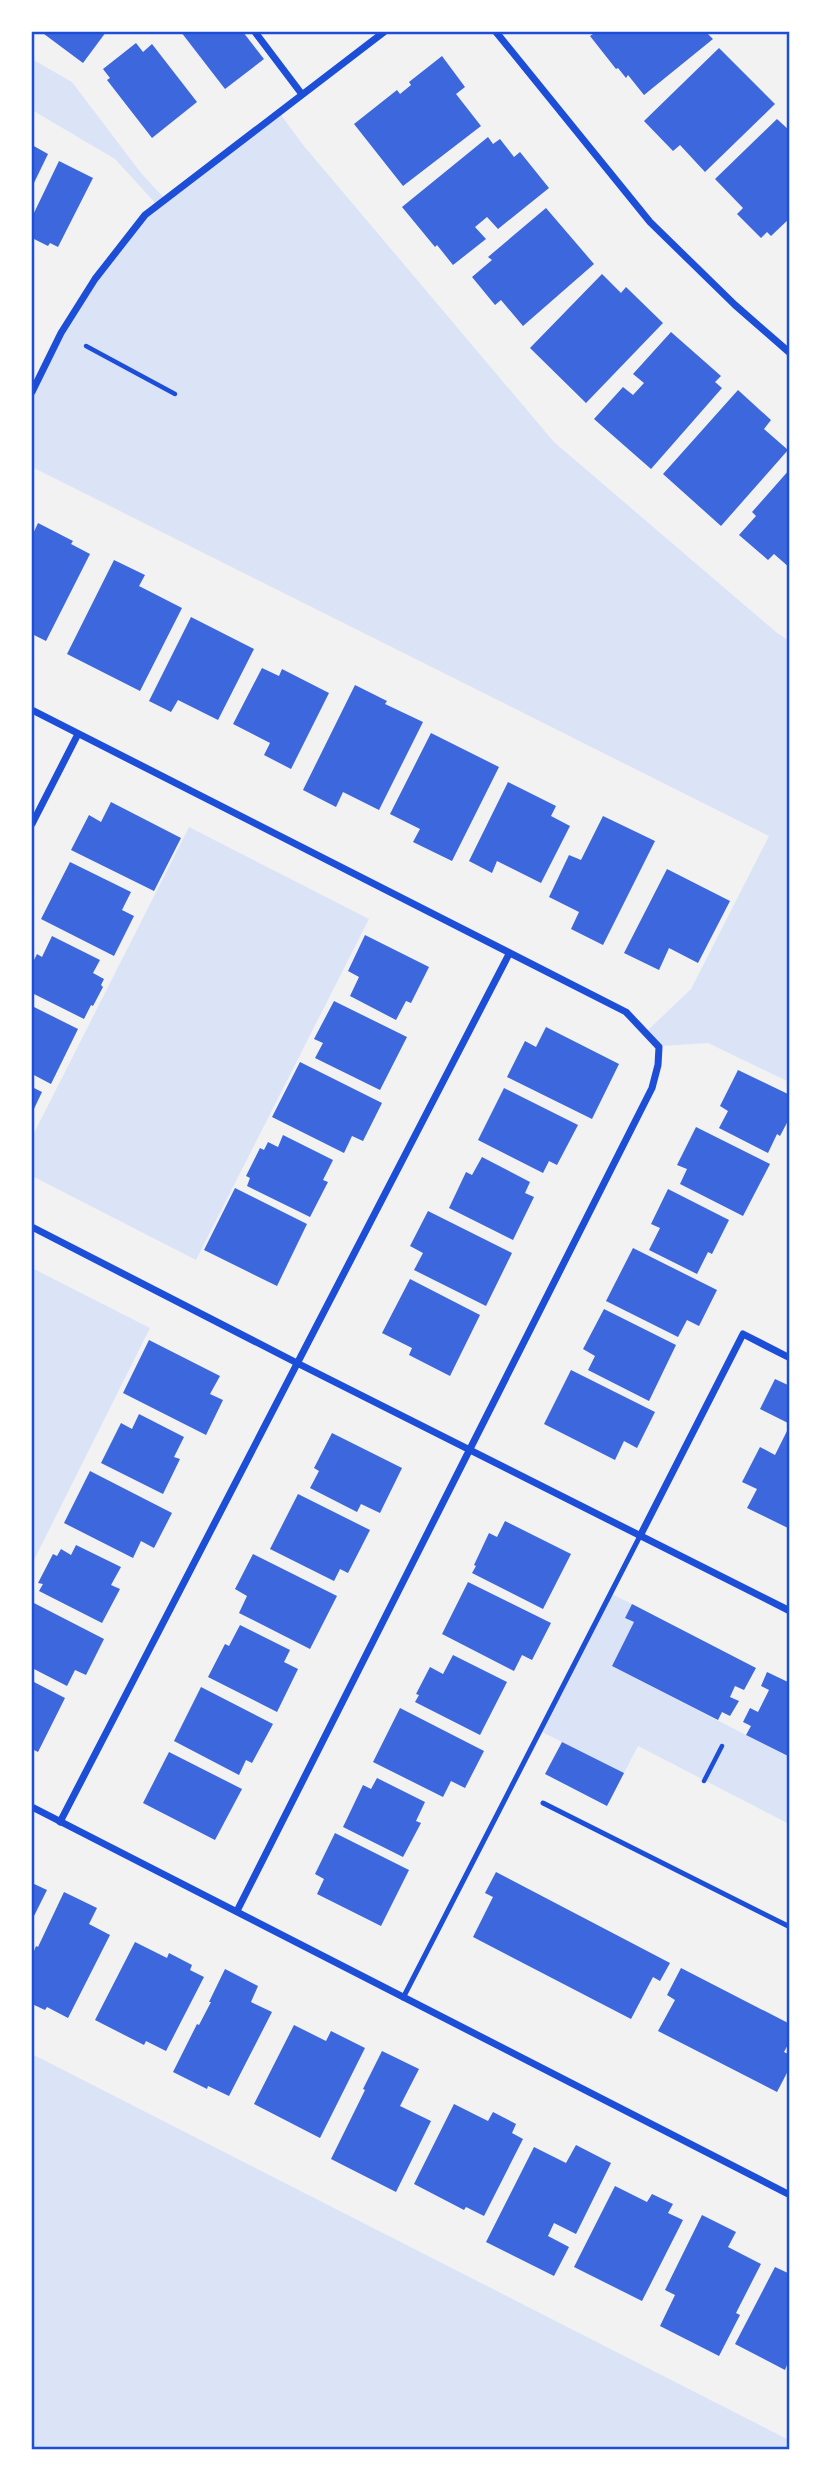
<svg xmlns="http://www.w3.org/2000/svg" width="821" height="2481" viewBox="0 0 821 2481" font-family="'Asap Condensed',sans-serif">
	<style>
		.green { fill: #dbe4f7 }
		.building { fill: #3d67dc }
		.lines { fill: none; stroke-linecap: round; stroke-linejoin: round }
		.path { stroke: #1d4ed8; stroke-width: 4.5 }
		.service { stroke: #1d4ed8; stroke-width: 5 }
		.minor { stroke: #1d4ed8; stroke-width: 7 }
		.neatline { fill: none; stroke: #1d4ed8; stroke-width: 2.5 }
	</style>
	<rect width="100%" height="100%" fill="#f2f2f2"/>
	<g class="green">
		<path d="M32 59 72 82 141 173 165 199 278 111 304 146 554 442 776 632 789 641V1082L708 1043 661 1046 648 1030 691 989 769 836 32 467V392L95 279 157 205 115 159 32 110Z"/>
		<path d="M189 827 369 919 196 1260 32 1176V1137Z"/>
		<path d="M32 1268 150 1328 32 1564Z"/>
		<path d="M610 1593 632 1604 625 1618 634 1622 612 1666 789 1757V1824L638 1746 624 1773 540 1731Z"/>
		<path d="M32 2054 789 2440V2449H32Z"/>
	</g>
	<g class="building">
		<path d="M46 32H106L83 63 44 34Z"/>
		<path d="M181 32H243L264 59 225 89Z"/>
		<path d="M596 32H706L713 39 644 95 628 75 626 78 618 68 616 69 590 36Z"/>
		<path d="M136 43 143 52 152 44 197 102 152 138 107 80 110 78 103 69Z"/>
		<path d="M719 48 775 104 705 172 680 145 673 151 644 121Z"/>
		<path d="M442 56 465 87 456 94 481 126 403 186 354 124 397 90 400 94 411 85 409 82Z"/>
		<path d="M777 119 790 131V218L771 236 767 232 761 238 737 214 743 208 715 179Z"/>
		<path d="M488 137 493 144 500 139 514 157 520 152 549 188 498 229 487 217 475 227 486 239 453 265 437 245 435 247 402 207Z"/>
		<path d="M32 145 48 154 32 187Z"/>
		<path d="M59 161 93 178 58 247 50 243 48 246 32 238V217Z"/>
		<path d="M546 208 594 264 523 326 501 300 495 305 472 277 492 260 488 257Z"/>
		<path d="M602 274 621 293 626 287 663 323 586 403 530 348Z"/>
		<path d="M671 332 721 376 715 382 722 388 651 469 594 419 623 387 633 395 644 383 633 374Z"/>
		<path d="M738 390 771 420 764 429 788 450 721 526 663 474Z"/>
		<path d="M790 469V568L774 554 768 560 739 535 756 516 752 512Z"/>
		<path d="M38 523 73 541 71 544 90 554 46 641 32 634V536Z"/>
		<path d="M114 560 145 575 139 586 182 608 140 691 67 654Z"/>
		<path d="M191 617 254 649 218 720 178 700 171 712 149 701Z"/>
		<path d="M262 668 279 676 282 669 329 693 291 769 264 755 270 743 233 724Z"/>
		<path d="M355 685 387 701 385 704 423 722 379 810 343 792 336 807 303 790Z"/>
		<path d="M431 733 499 767 452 861 413 842 420 829 390 814Z"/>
		<path d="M508 782 556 806 551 816 570 826 541 883 497 861 492 873 469 861Z"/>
		<path d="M111 802 181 838 154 891 71 850 89 815 101 822Z"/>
		<path d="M603 816 655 841 603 945 571 929 579 912 549 897 569 855 581 860Z"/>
		<path d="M70 862 131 892 122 910 134 916 114 956 41 919Z"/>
		<path d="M667 869 730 901 698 963 669 948 659 970 624 953Z"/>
		<path d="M365 935 429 967 411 1003 406 1001 396 1020 350 996 359 977 348 971Z"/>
		<path d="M52 936 100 960 93 973 104 979 101 985 103 987 93 1006 91 1005 84 1019 32 993V964L37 954 42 957Z"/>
		<path d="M334 1001 407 1037 380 1090 315 1058 323 1043 314 1039Z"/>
		<path d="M32 1006 78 1029 51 1084 32 1074Z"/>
		<path d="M546 1027 619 1064 592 1119 507 1077 525 1041 536 1047Z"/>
		<path d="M300 1062 382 1103 363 1141 352 1136 344 1153 272 1117Z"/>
		<path d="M738 1070 790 1095V1117L780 1136 777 1134 768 1153 719 1128 728 1111 720 1106Z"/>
		<path d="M32 1087 42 1092 32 1113Z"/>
		<path d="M504 1088 578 1125 557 1165 549 1161 543 1173 478 1140Z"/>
		<path d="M696 1127 770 1164 743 1216 680 1184 687 1169 677 1165Z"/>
		<path d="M283 1135 333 1160 323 1180 328 1182 310 1217 247 1186 250 1178 246 1176 260 1148 264 1150 268 1142 278 1147Z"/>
		<path d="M482 1157 530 1182 525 1193 534 1197 513 1240 449 1208 466 1172 472 1175Z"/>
		<path d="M235 1188 307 1224 277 1286 204 1250Z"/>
		<path d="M668 1189 729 1220 712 1254 708 1252 697 1274 649 1250 660 1228 651 1224Z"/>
		<path d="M428 1211 512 1253 486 1306 414 1270 423 1253 410 1246Z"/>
		<path d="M633 1248 717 1290 699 1326 687 1320 678 1337 606 1301Z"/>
		<path d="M410 1279 480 1315 450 1376 409 1355 412 1348 382 1333Z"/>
		<path d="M604 1309 676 1345 649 1401 588 1370 595 1356 583 1349Z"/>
		<path d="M149 1340 220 1376 210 1394 223 1400 206 1435 123 1393Z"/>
		<path d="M571 1370 655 1412 637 1448 624 1441 615 1460 544 1424Z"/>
		<path d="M775 1379 790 1386V1424L760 1409Z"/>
		<path d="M139 1414 184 1437 174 1457 180 1459 163 1494 101 1463 121 1423 132 1429Z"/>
		<path d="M787 1431 790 1432V1529L747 1508 757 1489 742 1482 760 1447 775 1455Z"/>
		<path d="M332 1433 402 1468 380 1513 361 1504 357 1512 310 1488 319 1471 314 1468Z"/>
		<path d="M90 1471 172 1513 154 1548 141 1541 133 1558 64 1523Z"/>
		<path d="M298 1494 370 1530 348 1573 340 1569 334 1581 270 1549Z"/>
		<path d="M505 1521 571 1554 543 1609 472 1573 476 1566 474 1565 489 1533 497 1537Z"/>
		<path d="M76 1545 121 1567 111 1585 120 1589 102 1623 39 1591 43 1584 38 1583 53 1554 57 1556 61 1549 71 1555Z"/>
		<path d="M253 1554 337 1596 310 1649 239 1613 247 1596 235 1589Z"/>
		<path d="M468 1582 551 1623 532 1660 522 1655 514 1671 442 1634Z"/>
		<path d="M32 1602 104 1639 86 1675 75 1670 67 1686 32 1668Z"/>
		<path d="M632 1604 756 1668 744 1690 735 1686 730 1697 739 1701 730 1716 722 1712 718 1720 612 1666 634 1622 625 1618Z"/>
		<path d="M240 1625 290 1650 284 1662 298 1669 277 1712 208 1677 225 1644 229 1646Z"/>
		<path d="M453 1655 507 1682 480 1735 415 1702 419 1695 416 1694 430 1667 443 1674Z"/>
		<path d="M767 1672 790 1683V1757L746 1735 751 1726 743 1722 750 1708 758 1712 769 1690 761 1686Z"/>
		<path d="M32 1681 65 1698 38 1752 32 1749Z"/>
		<path d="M201 1687 273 1724 252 1763 246 1760 239 1775 174 1741Z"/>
		<path d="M400 1708 484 1751 465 1788 451 1781 443 1797 373 1762Z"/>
		<path d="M562 1742 624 1773 607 1806 545 1774Z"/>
		<path d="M169 1752 242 1789 215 1840 143 1803Z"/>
		<path d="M377 1778 425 1802 416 1821 421 1823 403 1857 343 1827 363 1785 371 1789Z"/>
		<path d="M335 1833 409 1870 381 1926 317 1894 324 1879 315 1874Z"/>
		<path d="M496 1872 670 1963 660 1981 653 1977 631 2019 473 1937 493 1897 485 1893Z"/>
		<path d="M32 1883 47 1890 32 1920Z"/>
		<path d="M64 1892 97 1908 89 1924 110 1935 68 2018 47 2007 45 2010 32 2004V1956L36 1946 38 1947Z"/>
		<path d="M135 1942 167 1958 169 1953 192 1965 190 1970 204 1977 166 2051 146 2041 144 2045 95 2020Z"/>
		<path d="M681 1968 790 2024V2041L784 2052 790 2055V2067L777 2092 658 2031 675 2000 667 1995Z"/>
		<path d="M225 1969 258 1986 251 2002 272 2012 229 2096 208 2086 207 2089 173 2072 197 2024 199 2025 211 2002H209Z"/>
		<path d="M294 2025 326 2041 331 2031 365 2048 320 2138 254 2104Z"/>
		<path d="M382 2051 419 2069 400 2106 431 2121 396 2192 331 2159 365 2090 363 2089Z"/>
		<path d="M454 2104 488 2121 493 2112 516 2124 512 2133 523 2139 484 2216 466 2207 464 2210 414 2184Z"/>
		<path d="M576 2145 611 2163 576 2234 554 2223 548 2236 569 2247 554 2276 486 2242 534 2147 566 2163Z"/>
		<path d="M615 2186 647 2202 652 2194 673 2204 668 2213 683 2220 642 2301 574 2267Z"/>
		<path d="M702 2215 736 2232 728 2247 761 2264 736 2313 740 2315 719 2356 660 2326 675 2295 665 2290Z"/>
		<path d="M775 2267 790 2274V2367L787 2365 785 2370 735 2344Z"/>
	</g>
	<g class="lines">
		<g class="path">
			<path d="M86 346 175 394"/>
			<path d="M704 1781 722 1746"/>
		</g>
		<g class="service">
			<path d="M543 1803 790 1927"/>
			<path d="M403 1998 640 1536"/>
		</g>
		<g class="minor">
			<path d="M255 32 301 93"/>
			<path d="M496 32 650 222 735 305 790 353"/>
			<path d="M32 392 61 333 95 279 145 215 384 32"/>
			<path d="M32 710 626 1012 659 1047 658 1065 652 1088 237 1911"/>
			<path d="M32 824 78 734"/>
			<path d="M32 1227 297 1363 790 1611"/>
			<path d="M640 1536 743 1334 790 1358"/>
			<path d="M32 1807 790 2195"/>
			<path d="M60 1822 509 954"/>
		</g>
	</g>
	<rect width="821" height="2481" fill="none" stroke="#ffffff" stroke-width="66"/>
	<rect x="33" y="33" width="755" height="2415" class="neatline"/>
</svg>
